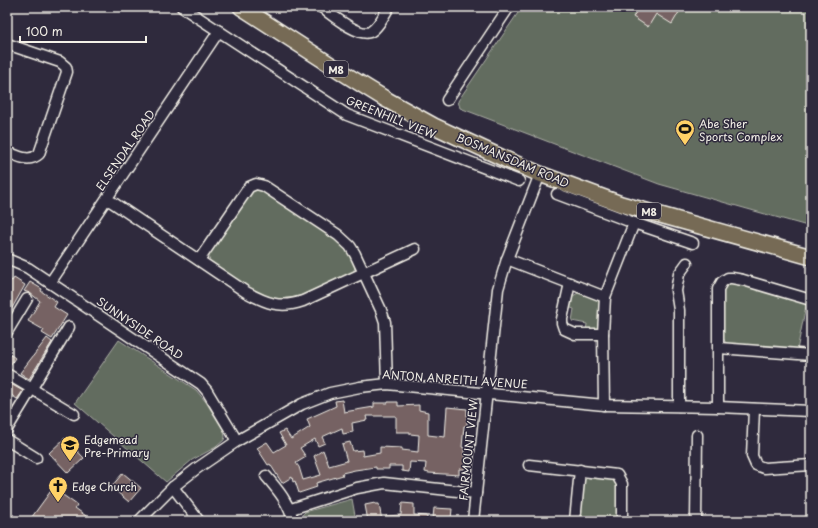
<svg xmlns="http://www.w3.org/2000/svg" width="818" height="528" viewBox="0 0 818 528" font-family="'Playpen Sans',sans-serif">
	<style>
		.green { fill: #626c5f; stroke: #abaea4 }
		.building { fill: #766263; stroke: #f4f1e8; fill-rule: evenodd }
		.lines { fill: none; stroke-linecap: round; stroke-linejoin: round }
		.street-casing { stroke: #f4f1e8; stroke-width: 13 }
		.primary-casing { stroke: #f4f1e8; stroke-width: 18 }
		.street { stroke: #2f2a3d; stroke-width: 10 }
		.primary { stroke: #766a54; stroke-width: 15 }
		.labels { text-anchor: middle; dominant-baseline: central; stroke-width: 3; stroke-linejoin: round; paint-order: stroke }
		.shield { fill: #2f2a3d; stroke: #b9b5b5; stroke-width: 1 }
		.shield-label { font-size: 10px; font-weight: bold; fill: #f4f1e8 }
		.street-label { font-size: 11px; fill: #f4f1e8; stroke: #2f2a3d }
		.poi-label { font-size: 11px; fill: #f4f1e8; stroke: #2f2a3d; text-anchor: start }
	</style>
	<rect width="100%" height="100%" fill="#2f2a3d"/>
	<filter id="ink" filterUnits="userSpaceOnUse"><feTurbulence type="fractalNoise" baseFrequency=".025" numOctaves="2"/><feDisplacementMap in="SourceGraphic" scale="8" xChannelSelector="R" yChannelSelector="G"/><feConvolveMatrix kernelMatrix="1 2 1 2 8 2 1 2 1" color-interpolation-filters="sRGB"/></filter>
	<g filter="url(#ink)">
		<g class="green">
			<path d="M522 7H811V227L659 184 460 108 458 101Z"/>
			<path d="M259 188 344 244 355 263V267L353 273 296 299 275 301 255 293 211 264 209 259V253L250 191Z"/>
			<path d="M730 283 748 285 807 301 797 350 730 345 726 343 723 338 722 292 725 285Z"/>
			<path d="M578 293C583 293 596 297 599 301 602 306 600 326 596 330L586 331 587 324 572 321 574 309 568 307 573 296Z"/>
			<path d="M119 340 196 390 206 402 224 431 225 437 224 440 216 447 192 460 166 482 75 403Z"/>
			<path d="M585 476 612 477 618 481V521H578L583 478Z"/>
			<path d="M352 499 356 521H301L302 515 305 512Z"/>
		</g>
		<g class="building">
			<path d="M639 7H682L672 24 656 14 648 27 633 17Z"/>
			<path d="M7 278 12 281 14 278 25 285 7 317Z"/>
			<path d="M30 282 42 289 41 291 57 302 54 307 67 315 52 339 42 333 44 330 28 321 40 301 30 293 24 291Z"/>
			<path d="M47 338 52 342 29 379 20 373Z"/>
			<path d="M7 352 15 358 8 368H7Z"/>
			<path d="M7 382 23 391 17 399 7 392Z"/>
			<path d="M342 400 344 412 374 407V403H388V402H398V406L419 405V410L428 412V435L445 437 447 407 467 409V426H464L462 447 464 448V456H466L465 469H459V475L429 473 425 472 426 463 410 462 409 472 402 471V466H389V469H376V467L355 470 342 473 343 475 316 483 317 487 299 493 295 481 293 482 292 477 282 483 270 464 268 465 257 448 267 442 274 452 286 445 279 433 285 430 291 439 310 427 307 419 336 406 335 401ZM366 416H396V432H410V434L419 435 418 452 402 450V448L380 447V453L363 456 362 450 353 451 350 442 342 444 347 461 329 466 323 450 314 456 321 475 303 480 299 467 296 463 306 457 300 448 315 439 318 446 325 443 322 437 342 428 343 434 353 432 352 423 367 420Z"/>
			<path d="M65 438 84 458 68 473 49 453Z"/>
			<path d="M123 473 141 488 129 502 111 487Z"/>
			<path d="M53 488 77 505 75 508 93 521H29Z"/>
			<path d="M375 503V504H379L382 521H368L365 505Z"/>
			<path d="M402 503 414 504V515L427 516V521H386V516L401 515Z"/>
			<path d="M434 508 452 509 451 519 433 518Z"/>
		</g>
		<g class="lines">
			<defs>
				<g id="street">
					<path d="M182 7 347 115 519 181"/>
					<path d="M321 7C331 14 358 37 370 32 378 28 384 15 389 7"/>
					<path d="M7 44 60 62 66 67 67 72 39 154C29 163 18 156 7 152"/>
					<path d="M447 100 509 7"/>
					<path d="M557 194 634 223 693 243"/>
					<path d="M106 200 112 202 246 292C266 303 280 309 303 301L415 249"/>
					<path d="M7 259 28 268 201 384 207 391 237 441"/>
					<path d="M507 259 605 297"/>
					<path d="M199 260 249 187 256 184 264 186 338 235 350 246 355 254 381 310 385 322 387 384"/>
					<path d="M50 283 219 31"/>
					<path d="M570 283 562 319V323L564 329 575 334H603"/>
					<path d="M7 332 27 299"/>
					<path d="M719 348 811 355"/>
					<path d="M7 374 74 414"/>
					<path d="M604 405 603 334 605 297 634 223"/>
					<path d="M679 406V310L676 291 679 274 687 263"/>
					<path d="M718 407V289L722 282 728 278H732L743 280 811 300"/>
					<path d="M754 409 752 456 756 465 764 468 811 465"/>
					<path d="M7 429 69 327"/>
					<path d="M7 440 36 458"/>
					<path d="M529 465 617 475 622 484V521"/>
					<path d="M266 476C278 490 289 503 293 521"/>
					<path d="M173 487 199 521"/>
					<path d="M291 509 357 488 384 483 476 493"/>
					<path d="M7 518 11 521"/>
					<path d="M139 521 173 487 196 469 237 441 302 404 330 393 360 387 387 384 604 405 718 407 811 411"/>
					<path d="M473 521 498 289 507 259 540 174"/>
					<path d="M575 521 580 470"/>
					<path d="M696 521 697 435"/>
				</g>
				<path id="primary" d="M241 7 348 76 387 100 434 126 505 159 540 174 621 204 811 257"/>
			</defs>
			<use href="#street" class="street-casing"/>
			<use href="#primary" class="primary-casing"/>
			<use href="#street" class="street"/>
			<use href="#primary" class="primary"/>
		</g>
	</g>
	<defs>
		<symbol id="stadium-pin" viewBox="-11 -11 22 30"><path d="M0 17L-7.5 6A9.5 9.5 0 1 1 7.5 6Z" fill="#ffd166" stroke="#2f2a3d"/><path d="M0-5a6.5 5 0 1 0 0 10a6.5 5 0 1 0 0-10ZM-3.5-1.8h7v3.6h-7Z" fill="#111"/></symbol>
		<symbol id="school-pin" viewBox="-11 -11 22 30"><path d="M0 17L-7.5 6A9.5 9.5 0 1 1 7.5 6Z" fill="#ffd166" stroke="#2f2a3d"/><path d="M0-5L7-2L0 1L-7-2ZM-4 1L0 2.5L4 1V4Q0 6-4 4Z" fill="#111"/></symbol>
		<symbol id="church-pin" viewBox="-11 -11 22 30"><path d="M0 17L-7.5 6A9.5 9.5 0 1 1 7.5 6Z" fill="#ffd166" stroke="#2f2a3d"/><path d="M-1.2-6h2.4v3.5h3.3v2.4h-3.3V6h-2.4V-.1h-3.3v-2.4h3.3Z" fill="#111"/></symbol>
	</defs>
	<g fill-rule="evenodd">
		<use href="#stadium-pin" x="674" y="118" width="22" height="30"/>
		<use href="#school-pin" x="59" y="434" width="22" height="30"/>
		<use href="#church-pin" x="47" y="475" width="22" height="30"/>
	</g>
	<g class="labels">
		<g class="shield">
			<rect x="324" y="61" width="24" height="16" rx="3"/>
			<rect x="637" y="203" width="24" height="16" rx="3"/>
		</g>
		<g class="shield-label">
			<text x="336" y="69">M8</text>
			<text x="649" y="211">M8</text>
		</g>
		<g class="street-label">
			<text transform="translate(391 117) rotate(22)">GREENHILL VIEW</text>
			<text transform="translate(125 150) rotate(-56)">ELSENDAL ROAD</text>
			<text transform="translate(513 160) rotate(23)">BOSMANSDAM ROAD</text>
			<text transform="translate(140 328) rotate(34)">SUNNYSIDE ROAD</text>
			<text transform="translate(455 379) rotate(4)">ANTON ANREITH AVENUE</text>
			<text transform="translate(468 450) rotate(-84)">FAIRMOUNT VIEW</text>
		</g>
		<g class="poi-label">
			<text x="699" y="123">Abe Sher<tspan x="699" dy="13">Sports Complex</tspan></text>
			<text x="84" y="439">Edgemead<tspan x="84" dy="13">Pre-Primary</tspan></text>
			<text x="72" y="486">Edge Church</text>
		</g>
	</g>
	<rect width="818" height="528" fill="none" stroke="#2f2a3d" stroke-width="24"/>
	<rect x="12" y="12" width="794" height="504" fill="none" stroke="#f4f1e8" stroke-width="1.5" filter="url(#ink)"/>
	<path d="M20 36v6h126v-6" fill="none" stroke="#f4f1e8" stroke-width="2"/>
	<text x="26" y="36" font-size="12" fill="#f4f1e8" stroke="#2f2a3d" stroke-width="3" paint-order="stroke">100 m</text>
</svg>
